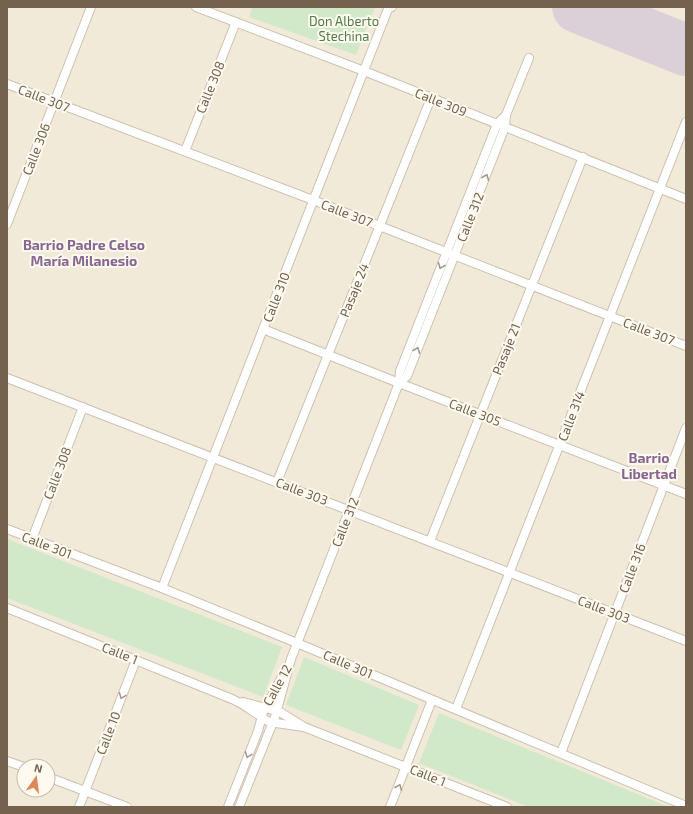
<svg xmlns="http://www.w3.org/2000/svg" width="693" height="814" viewBox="0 0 693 814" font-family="'Exo 2',sans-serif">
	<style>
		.residential { fill: #f2ead8; fill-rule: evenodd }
		.green { fill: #d1e8c9 }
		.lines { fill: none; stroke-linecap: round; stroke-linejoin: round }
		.runway { stroke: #dcd0d8; stroke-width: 52 }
		.minor-casing { stroke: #ccc1b0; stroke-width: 10 }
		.minor { stroke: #fff; stroke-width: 8 }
		.oneway { stroke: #a5998d }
		.labels { text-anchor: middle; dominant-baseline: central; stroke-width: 4; stroke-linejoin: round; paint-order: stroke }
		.park-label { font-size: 13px; fill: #527e4b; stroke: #fefaf0 }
		.street-label { font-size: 13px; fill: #74624f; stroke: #fefaf0 }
		.neighbourhood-label { font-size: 14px; font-weight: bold; fill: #88668f; stroke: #fefaf0 }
	</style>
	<rect width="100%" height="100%" fill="#fbf7ea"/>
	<path class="residential" d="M7 7H686V807H7ZM24 766H48V790H24Z"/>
	<g class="green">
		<path d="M252 7H375L356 55 249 17Z"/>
		<path d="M7 539 282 647 263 697 7 598Z"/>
		<path d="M304 657 419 705 401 750 286 705Z"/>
		<path d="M439 713 669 807H529L419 763Z"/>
	</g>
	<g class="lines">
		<path class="runway" d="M578 7 686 50"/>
		<defs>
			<g id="minor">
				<path d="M196 7 364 71 686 199"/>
				<path d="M7 84 313 200 686 346"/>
				<path d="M185 151 236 22"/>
				<path d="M7 224 91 7"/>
				<path d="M263 329 399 383 686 494"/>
				<path d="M7 378C233 466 460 552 686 641"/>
				<path d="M399 383 407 376 505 127 506 115 529 58"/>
				<path d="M277 482 431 98"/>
				<path d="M7 529 162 588 297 643 686 806"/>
				<path d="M32 539 83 407"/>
				<path d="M430 541 583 157"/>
				<path d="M162 588 388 9 392 7"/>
				<path d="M7 608 232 699 242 704 269 722 304 727"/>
				<path d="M243 702 280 712 304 727 507 807"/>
				<path d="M456 709 686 122"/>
				<path d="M561 753 686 428"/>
				<path d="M7 761 24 767"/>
				<path d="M48 777 127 807"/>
				<path d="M79 807 136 660"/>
				<path d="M228 807 258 731 263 712 282 677"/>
				<path d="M239 807 275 717 291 659 399 383 400 371 497 124 506 115"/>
				<path d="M390 807 432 700"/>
			</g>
		</defs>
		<use href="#minor" class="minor-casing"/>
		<use href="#minor" class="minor"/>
	</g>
	<defs><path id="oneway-chevron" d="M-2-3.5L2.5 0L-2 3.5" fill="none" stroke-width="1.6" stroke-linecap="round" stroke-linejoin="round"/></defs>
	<g class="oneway">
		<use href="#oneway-chevron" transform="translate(486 177) rotate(-68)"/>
		<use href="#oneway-chevron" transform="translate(441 266) rotate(112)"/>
		<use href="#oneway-chevron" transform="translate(417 350) rotate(-68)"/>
		<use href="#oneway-chevron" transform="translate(122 696) rotate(111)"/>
		<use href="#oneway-chevron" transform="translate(248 755) rotate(111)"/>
		<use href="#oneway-chevron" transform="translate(399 787) rotate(-68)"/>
	</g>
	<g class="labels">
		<g class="park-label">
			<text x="344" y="21">Don Alberto<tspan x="344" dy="15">Stechina</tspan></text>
		</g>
		<g class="street-label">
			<text transform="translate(210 87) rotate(-68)">Calle 308</text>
			<text transform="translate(44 98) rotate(21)">Calle 307</text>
			<text transform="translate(441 102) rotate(22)">Calle 309</text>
			<text transform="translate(36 149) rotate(-69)">Calle 306</text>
			<text transform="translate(347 213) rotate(21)">Calle 307</text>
			<text transform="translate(470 217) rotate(-68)">Calle 312</text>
			<text transform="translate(354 290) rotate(-68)">Pasaje 24</text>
			<text transform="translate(276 297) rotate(-69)">Calle 310</text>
			<text transform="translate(649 331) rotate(21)">Calle 307</text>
			<text transform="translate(506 349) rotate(-68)">Pasaje 21</text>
			<text transform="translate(475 412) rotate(21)">Calle 305</text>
			<text transform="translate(571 416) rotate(-69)">Calle 314</text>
			<text transform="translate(57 473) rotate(-69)">Calle 308</text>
			<text transform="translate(302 491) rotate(21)">Calle 303</text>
			<text transform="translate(345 522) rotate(-68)">Calle 312</text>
			<text transform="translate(47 545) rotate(21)">Calle 301</text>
			<text transform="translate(632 568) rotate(-69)">Calle 316</text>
			<text transform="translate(604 609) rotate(21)">Calle 303</text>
			<text transform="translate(120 653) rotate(22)">Calle 1</text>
			<text transform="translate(348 664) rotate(23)">Calle 301</text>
			<text transform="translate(277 685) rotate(-61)">Calle 12</text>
			<text transform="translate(108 733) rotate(-69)">Calle 10</text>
			<text transform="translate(428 775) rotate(22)">Calle 1</text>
		</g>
		<g class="neighbourhood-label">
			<text x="84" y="244">Barrio Padre Celso<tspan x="84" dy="16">María Milanesio</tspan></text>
			<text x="649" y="457">Barrio<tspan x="649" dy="16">Libertad</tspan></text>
		</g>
	</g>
	<rect width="693" height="814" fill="none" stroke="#74624f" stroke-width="16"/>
	<g transform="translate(36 778) rotate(14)"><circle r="19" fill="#fefaf0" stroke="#c7bdb0"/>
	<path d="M0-3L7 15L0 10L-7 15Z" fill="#da8a59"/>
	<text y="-6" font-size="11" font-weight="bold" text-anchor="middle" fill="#74624f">N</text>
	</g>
</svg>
